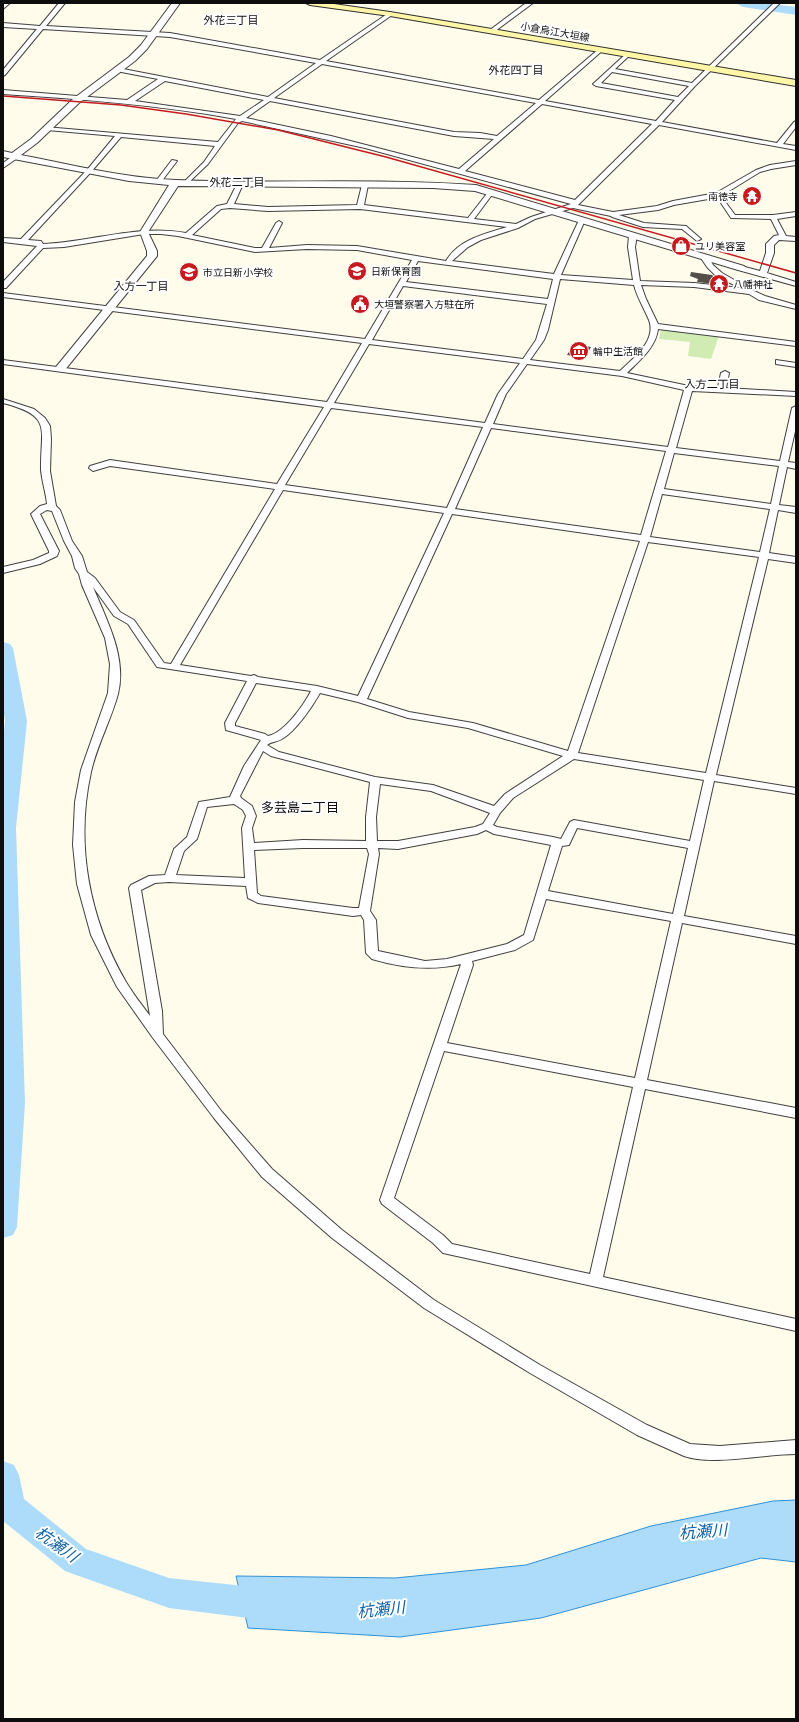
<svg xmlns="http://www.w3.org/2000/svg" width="799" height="1722" viewBox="0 0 799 1722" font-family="Lora,'Noto Sans JP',serif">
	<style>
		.green { fill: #d0ecb3 }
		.water { fill: #addcfb; stroke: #2e91d7 }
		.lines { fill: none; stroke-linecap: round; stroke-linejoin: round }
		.river { fill: #addcfb; fill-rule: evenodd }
		.building { fill: #564e48 }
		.minor-casing { stroke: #404040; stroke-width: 2 }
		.tertiary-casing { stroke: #404040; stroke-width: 2 }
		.secondary-casing { stroke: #2f2f2f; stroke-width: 2 }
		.minor { fill: #fff; fill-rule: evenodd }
		.tertiary { fill: #fff; fill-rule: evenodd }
		.secondary { fill: #fff7a7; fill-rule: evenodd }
		.rail { stroke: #c71a1f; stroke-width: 1.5 }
		.labels { text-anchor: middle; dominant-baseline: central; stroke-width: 4; stroke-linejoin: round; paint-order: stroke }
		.far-street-label { font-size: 10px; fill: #0d0d0d; stroke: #fff }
		.far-poi-label { font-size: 10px; fill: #0d0d0d; stroke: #fff; text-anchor: start }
		.far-neighbourhood-label { font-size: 11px; fill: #0d0d0d; stroke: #fff }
		.neighbourhood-label { font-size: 13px; fill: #0d0d0d; stroke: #fff }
		.near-water-label { font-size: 16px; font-style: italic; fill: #0d61a8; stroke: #fff }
	</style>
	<rect width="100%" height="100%" fill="#fffcec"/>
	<path class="green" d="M661 329 719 336 711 359 688 356 690 342 659 339Z"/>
	<path class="water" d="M796 1500V1562L761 1558 541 1618 400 1637 248 1628 236 1576 395 1578 526 1565 651 1526 773 1501Z"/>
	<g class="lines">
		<g class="river">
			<path d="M737 3H766L796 7V15L743 7 739 5Z"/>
			<path d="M3 642 10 644 13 648 27 721 16 828 25 1103 17 1227 13 1235 3 1238V743L5 721 3 707Z"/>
			<path d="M3 1461 14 1465 19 1475 24 1499 86 1549 169 1578 272 1589 284 1594 288 1605 284 1616 272 1621 169 1608 76 1575 65 1571 3 1521Z"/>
		</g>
	</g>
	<g class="building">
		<path d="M691 272 712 275 716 278 726 283 723 285 697 282 698 279 690 276Z"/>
		<path d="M575 342 586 344 585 346 591 347 585 358 567 355Z"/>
	</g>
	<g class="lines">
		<defs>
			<g id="minor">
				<path d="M4 3H10L3 9Z"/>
				<path d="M59 3H65L46 26 170 33 320 60 390 12 392 13V15L326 61 539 100 600 48 603 50 602 51 545 101 656 121 675 100 596 86 593 84 628 52 630 53V55L615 69 692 83 774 3H780L695 86 662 122 777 143 794 122 796 121V127L783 144 796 146V150L659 125 578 205 613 212 657 206 673 201 716 193 756 170 770 165 796 161V165L771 169 760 172 721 196 735 215H773L796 212V216L777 219 786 236 796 237V241L779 240 774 245V253L767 273 796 282V286L738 270 737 268 741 266 760 271 766 253V244L774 236 779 235 771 219 731 218 719 200 714 198 674 205 658 210 619 215 644 223 686 226 701 239 697 241 682 229 643 227 612 217 611 216 573 208 535 219 518 228 481 240 468 247 452 261 554 274 579 220 582 218 585 220 561 275 633 280 628 247 629 235 633 233 637 235 635 247 640 281 694 283 741 288 717 277 707 267 701 258 705 256H708L713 265 722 273 752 290 765 296 796 305V309L759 300 749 294 694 287 641 285 646 299 658 324 796 342V346L658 329C656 347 640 360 627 373L689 386 718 387 721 373 725 371 729 373 726 388 796 392V396L692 391 676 448 780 461 792 408 796 406V427L788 462 796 463V469L787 467 779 505 796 507V513L778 510 769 553 796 557V563L768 559 716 775 796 788V794L714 781 684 916 796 936V944L682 923 647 1080 796 1108V1118L645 1089 603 1277 796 1319V1331L443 1253 433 1243 382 1204 380 1200 461 964C431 971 402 968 372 959L366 953 364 920 361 915 353 916 258 903 248 898 246 886 169 882 155 883 141 890 162 1011 163 1034 222 1112 272 1169 342 1230 434 1300 540 1365 647 1425 690 1444 720 1446 796 1440V1454C764 1454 712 1466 684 1456L637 1435 530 1373 424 1308 332 1238 262 1177 214 1118 153 1038 117 987 91 935 77 884 73 845 75 802 81 770 108 693 110 664 105 638 82 585 79 574 75 568 72 556 64 541 52 511 47 510 40 514 59 551 57 556 40 564 3 573V567L33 560 49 553V551L31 514 40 506 47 504C46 493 42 482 41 470 40 429 54 416 3 403V399L34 409 45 418 50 426 51 439 50 471 56 506 60 510 72 541 82 556 87 572 95 578 120 612 134 620 164 663 171 664 275 489 110 466 93 471 89 468 90 466 110 460 277 484 324 407 3 364V360L327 402 362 343 3 297V293L365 339 412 260 357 250 307 249 255 252 178 236 161 234H144L64 247 43 248 6 288H3V282L37 246 3 242V238L21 239 87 170 115 136 47 130 44 128 45 127 218 142 236 119C159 105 81 99 3 94V90L127 100 158 79 116 71 115 70 118 68 268 97 316 63 170 37 43 29 5 75 3 76V70L37 29 3 27V23L40 26ZM322 64 536 103 497 136 480 133 454 132 274 98ZM612 72 689 86 678 97 601 83ZM165 81 264 100 240 116 135 101ZM270 101 454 136 494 139 459 169 331 136 246 118ZM542 104 652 124 575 200 465 171ZM242 121 365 148 571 204 531 217 516 224 474 219 494 192 491 190 489 191 468 218 364 205 368 185 365 183 362 185 357 205 268 207 234 204 243 184 240 182 237 184 227 204 217 206 186 233C138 224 91 242 43 244L41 241 28 240 91 172 121 137 215 146 204 162 183 183 186 185 208 164 238 123ZM230 208 268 211 360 209 507 227C485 234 459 239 446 261L357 246 307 245 269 248 282 223 279 221 276 223 262 248H255L192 235 221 209ZM418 261 553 279 548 299 406 282ZM560 279 634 285C637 297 644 308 649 320 657 341 633 358 620 371L530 360 544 340 548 330ZM403 286 547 304 536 340 523 359 372 340ZM369 344 520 363 498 394 485 423 334 403ZM527 364 622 376 684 390 668 447 493 424 506 394ZM331 408 483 427 447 508 285 485ZM491 428 666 451 641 535 455 509ZM674 453 779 466 771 504 664 489ZM283 490 444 513 358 696 317 686 258 677 254 675 251 676 180 665ZM662 494 770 509 760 552 650 537ZM452 514 640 541 568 751 473 723 409 712 367 699ZM648 542 759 557 706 773 578 753ZM93 587 114 616 128 624 157 667 247 681 225 723 226 730 261 740 244 766 230 797 199 802 187 837 174 849 165 875 149 876 131 885 129 888 150 1016C142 1005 133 994 126 982 89 918 75 844 91 772 97 745 111 720 118 694 127 657 107 621 93 587ZM256 683 311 691C304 705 284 733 268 736L265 734 235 726V723ZM320 693 358 702 408 718 468 728 563 756 505 794 494 806 433 785 375 777 279 752 267 745C272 741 277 742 282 739 296 731 312 707 320 693ZM263 751 271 756 370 782 366 817V841L303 840 254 843 252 828 256 816 252 806 241 798 240 796ZM574 759 704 780 690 841 574 820 570 822 561 839 553 837 497 827 493 825 500 813 513 798ZM380 784 431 791 490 813 483 824 475 827 398 841H377L376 817ZM234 804 243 810 246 816 242 828 245 878 176 875 184 851 197 839 207 807ZM577 828 688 848 673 914 548 891 562 846 569 845ZM486 830 494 834 551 845 524 935 507 944 447 959 425 961 378 951 376 920 370 911 379 854 378 848 398 849 477 834ZM303 848H367L369 854 359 908H353L261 896 257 893 254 850ZM546 899 671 921 635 1078 447 1043 473 965 472 961 515 950 533 940ZM444 1051 633 1087 590 1274 452 1244 443 1235 394 1198Z"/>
				<path d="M526 3H533L494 32H490V30Z"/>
				<path d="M12 155H16V159L3 168V163L10 158Z"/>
				<path d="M172 160 177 161 161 182H157L156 181Z"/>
				<path d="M776 360 796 363V367L776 364Z"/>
			</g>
			<path id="tertiary" d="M172 3H180L147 49 135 61 79 103 37 143 21 155C72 165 124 178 176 180 276 184 376 178 476 185L744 266 746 268 744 270H738L475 191 433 188 178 186 148 232 157 251V256L64 371H56L55 369 56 367 147 256V251L140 232 169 185 129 181 3 157V151L12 153 31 139 73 99 129 57 141 45Z"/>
			<path id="secondary" d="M306 3H327L390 12 796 80V86L390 16 310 5Z"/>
		</defs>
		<use href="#minor" class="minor-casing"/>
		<use href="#tertiary" class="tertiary-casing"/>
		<use href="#secondary" class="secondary-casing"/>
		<use href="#minor" class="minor"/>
		<use href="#tertiary" class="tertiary"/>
		<use href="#secondary" class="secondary"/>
		<path class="rail" d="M3 96 121 105 186 114 278 130 386 157 796 273"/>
	</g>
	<defs>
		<symbol id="temple-disc" viewBox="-11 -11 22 22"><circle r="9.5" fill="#c71a1f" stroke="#fff"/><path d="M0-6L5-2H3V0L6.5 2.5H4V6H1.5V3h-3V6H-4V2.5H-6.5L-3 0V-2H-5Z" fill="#fff"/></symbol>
		<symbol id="shop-disc" viewBox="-11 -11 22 22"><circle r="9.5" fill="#c71a1f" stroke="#fff"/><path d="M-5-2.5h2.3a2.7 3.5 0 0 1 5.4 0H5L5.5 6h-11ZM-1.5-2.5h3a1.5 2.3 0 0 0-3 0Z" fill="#fff"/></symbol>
		<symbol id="school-disc" viewBox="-11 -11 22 22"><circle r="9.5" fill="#c71a1f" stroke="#fff"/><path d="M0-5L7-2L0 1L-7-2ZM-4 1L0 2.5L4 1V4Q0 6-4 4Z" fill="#fff"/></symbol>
		<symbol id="civic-disc" viewBox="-11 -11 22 22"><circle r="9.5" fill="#c71a1f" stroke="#fff"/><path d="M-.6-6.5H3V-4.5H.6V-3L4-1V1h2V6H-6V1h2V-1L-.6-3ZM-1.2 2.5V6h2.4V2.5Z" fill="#fff"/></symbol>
		<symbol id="museum-disc" viewBox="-11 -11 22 22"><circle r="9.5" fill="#c71a1f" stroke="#fff"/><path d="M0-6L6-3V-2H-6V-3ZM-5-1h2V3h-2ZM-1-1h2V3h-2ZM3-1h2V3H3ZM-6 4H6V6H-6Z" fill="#fff"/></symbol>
	</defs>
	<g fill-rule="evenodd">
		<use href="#temple-disc" x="741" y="185" width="22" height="22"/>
		<use href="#shop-disc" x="670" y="235" width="22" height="22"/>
		<use href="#school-disc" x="346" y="260" width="22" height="22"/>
		<use href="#school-disc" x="178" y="261" width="22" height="22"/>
		<use href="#temple-disc" x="708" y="273" width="22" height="22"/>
		<use href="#civic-disc" x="349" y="293" width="22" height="22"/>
		<use href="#museum-disc" x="568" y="340" width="22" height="22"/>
	</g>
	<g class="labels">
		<g class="far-street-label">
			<text transform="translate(555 32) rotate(10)">小倉烏江大垣線</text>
		</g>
		<g class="far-poi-label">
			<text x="738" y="196" text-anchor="end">南徳寺</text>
			<text x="695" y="246">ユリ美容室</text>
			<text x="371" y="271">日新保育園</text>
			<text x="203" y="272">市立日新小学校</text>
			<text x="733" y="284">八幡神社</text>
			<text x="374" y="304">大垣警察署入方駐在所</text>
			<text x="593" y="351">輪中生活館</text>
		</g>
		<g class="far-neighbourhood-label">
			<text x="231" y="20">外花三丁目</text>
			<text x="516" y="70">外花四丁目</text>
			<text x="237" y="182">外花二丁目</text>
			<text x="141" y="286">入方一丁目</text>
			<text x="712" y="384">入方二丁目</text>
		</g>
		<g class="neighbourhood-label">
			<text x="300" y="807">多芸島二丁目</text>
		</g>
		<g class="near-water-label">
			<text transform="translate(703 1531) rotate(-4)">杭瀬川</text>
			<text transform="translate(57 1544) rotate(36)">杭瀬川</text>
			<text transform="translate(381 1609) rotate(-6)">杭瀬川</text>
		</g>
	</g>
	<rect width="799" height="1722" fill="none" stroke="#0d0d0d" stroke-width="8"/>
</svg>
